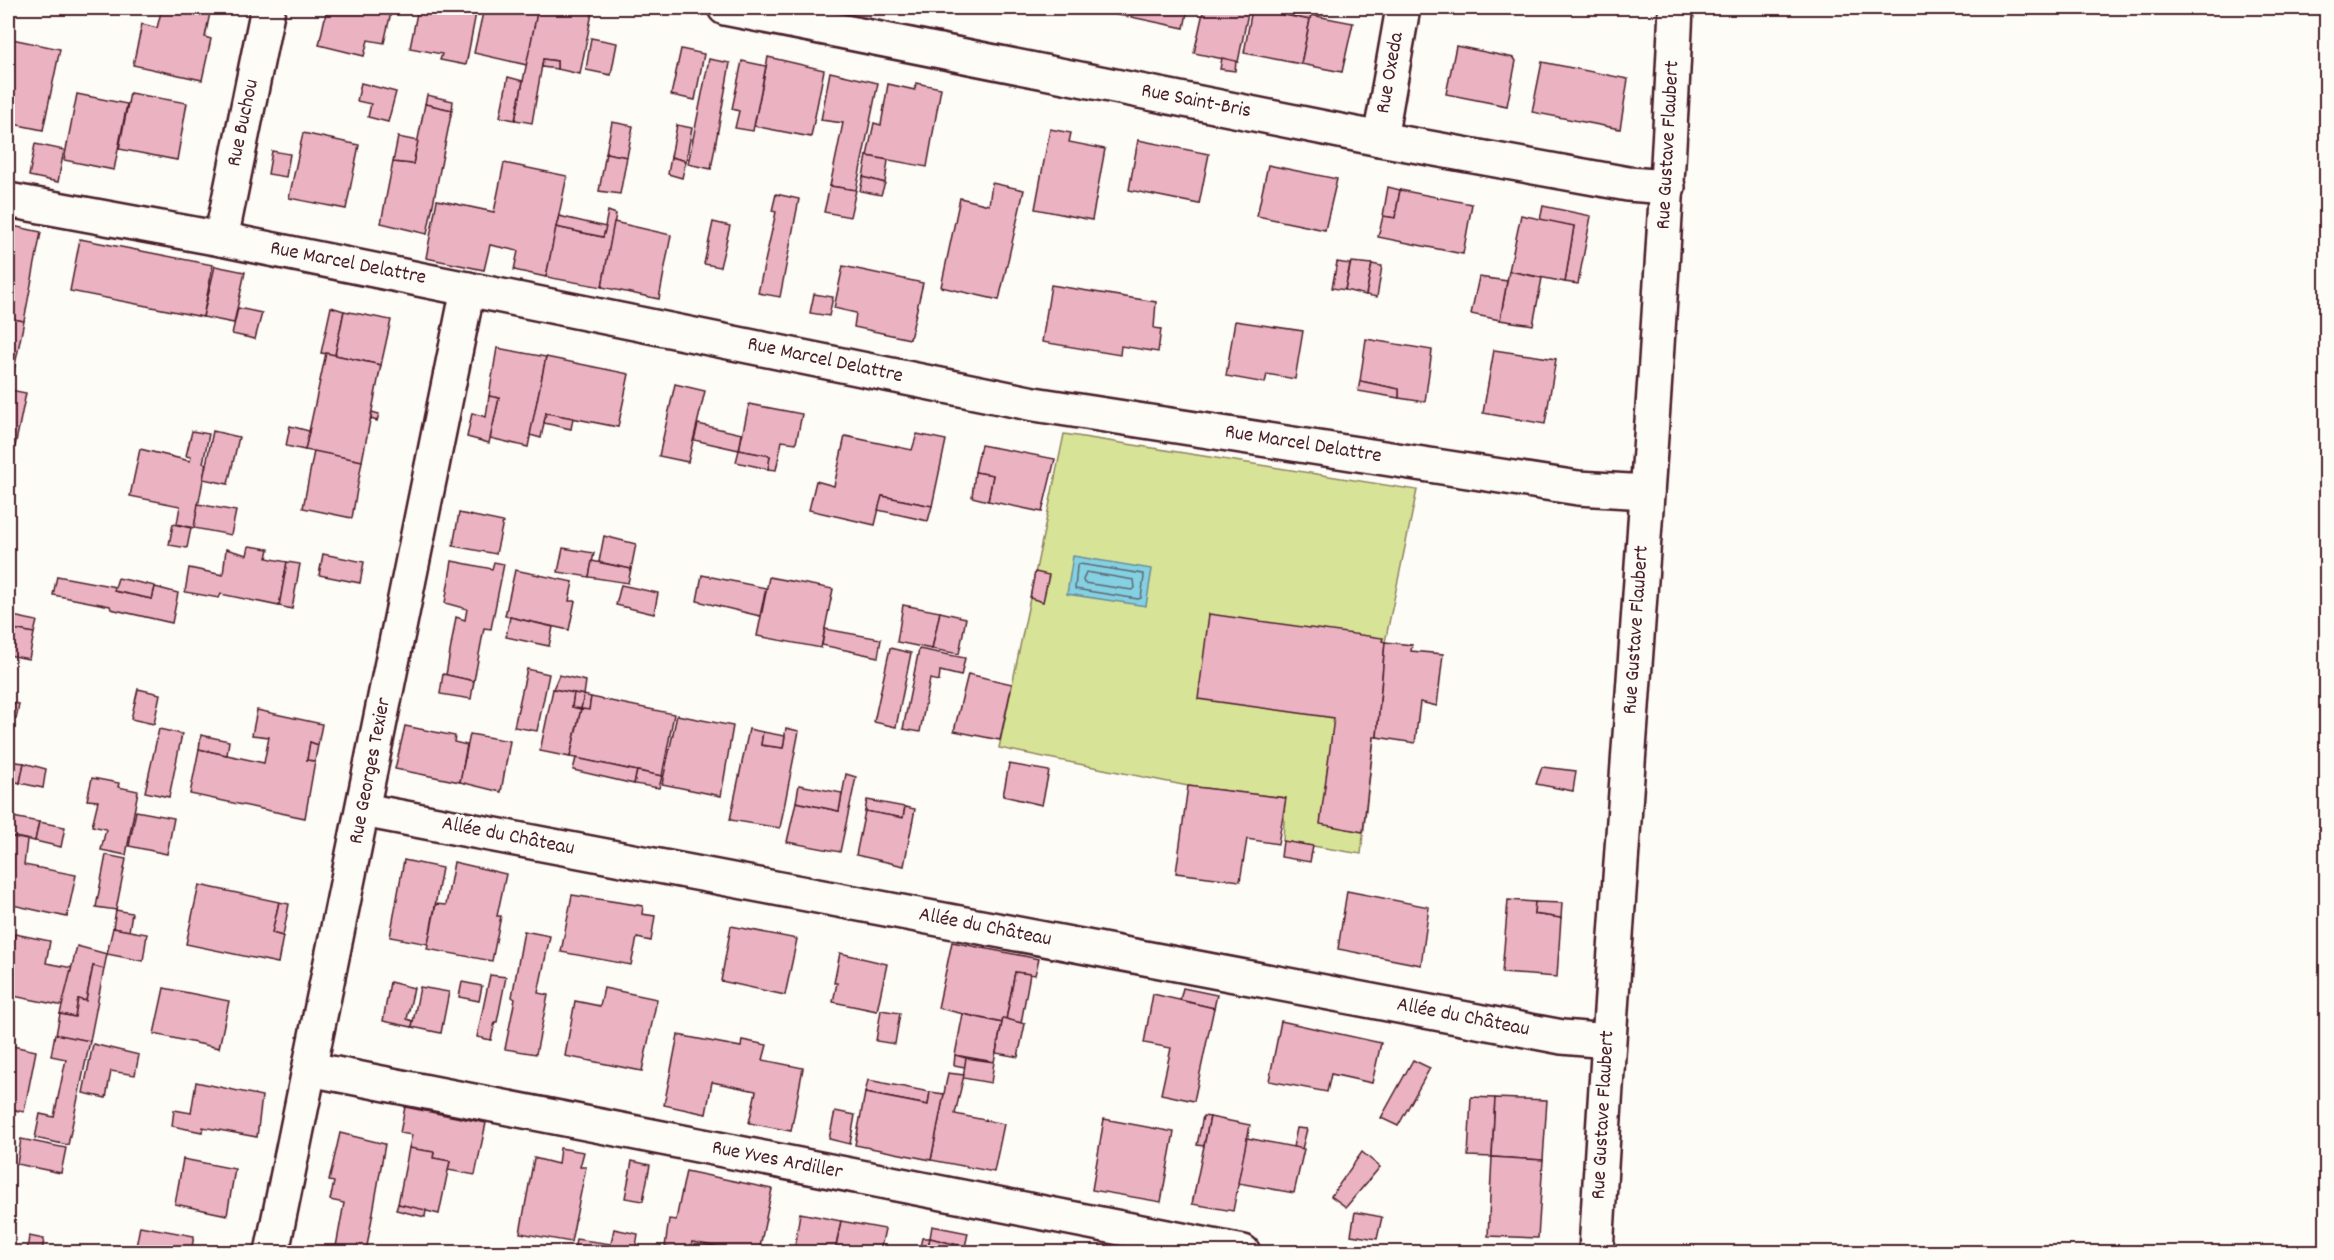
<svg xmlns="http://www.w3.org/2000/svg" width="2334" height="1260" viewBox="0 0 2334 1260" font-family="Dekko,sans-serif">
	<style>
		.green { fill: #d7e396; stroke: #908160; stroke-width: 1.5 }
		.water { fill: #83d1e1; stroke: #6c8a98; stroke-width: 1.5 }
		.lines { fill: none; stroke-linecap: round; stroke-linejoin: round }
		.shore { stroke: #616674; stroke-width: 1.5 }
		.building { fill: #ebb2c2; stroke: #4a1f2b; stroke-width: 1.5 }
		.minor-casing { stroke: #4a1f2b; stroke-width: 38 }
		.minor { stroke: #fdfcf7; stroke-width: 33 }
		.labels { text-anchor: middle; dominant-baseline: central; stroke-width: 6; stroke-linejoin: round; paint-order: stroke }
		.street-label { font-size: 21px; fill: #4a1f2b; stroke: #fdfcf7 }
	</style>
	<rect width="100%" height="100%" fill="#fdfcf7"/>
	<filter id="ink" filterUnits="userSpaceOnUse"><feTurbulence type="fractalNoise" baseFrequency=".0167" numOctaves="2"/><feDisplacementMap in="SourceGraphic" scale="12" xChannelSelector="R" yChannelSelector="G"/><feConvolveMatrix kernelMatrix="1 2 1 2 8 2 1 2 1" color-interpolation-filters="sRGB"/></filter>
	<g filter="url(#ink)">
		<path class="green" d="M1064 434 1417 490 1385 642 1361 854 1283 841 1285 798 1188 786 999 748Z"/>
		<path class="water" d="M1073 556 1152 569 1146 606 1067 594Z"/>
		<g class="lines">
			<g class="shore">
				<path d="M1080 564 1143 574 1144 577 1141 598 1138 599 1075 589 1077 566Z"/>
				<path d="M1086 572 1134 580 1135 588 1132 590 1084 583 1083 580Z"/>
			</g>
		</g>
		<g class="building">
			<path d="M162 8H211L205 37 211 39 202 80 133 65 142 24 157 28Z"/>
			<path d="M327 8H392L384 43 368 40 364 56 319 45Z"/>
			<path d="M418 8H477L466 65 440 60 442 54 410 48Z"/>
			<path d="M484 8H538L527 65 474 53Z"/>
			<path d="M538 8H593L580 74 557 69V61L543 59 532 123 515 120Z"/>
			<path d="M1080 8H1130L1128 17Z"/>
			<path d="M1133 8H1188L1184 28 1131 17Z"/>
			<path d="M1204 8H1249L1238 62 1194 53Z"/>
			<path d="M1253 8H1313L1310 20Z"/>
			<path d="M1252 9 1310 20 1301 64 1244 53Z"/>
			<path d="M1311 15 1353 23 1342 72 1301 64Z"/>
			<path d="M591 38 617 43 611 75 586 70Z"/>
			<path d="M12 39 60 49 43 130 13 124 14 120 8 118V52Z"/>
			<path d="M1456 46 1514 58 1516 61 1507 106 1446 94Z"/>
			<path d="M681 49 704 54 695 100 671 95Z"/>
			<path d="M768 57 824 70 811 137 754 126Z"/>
			<path d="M1222 58 1236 61 1235 71 1220 69Z"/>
			<path d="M543 59 557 61V69L542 67Z"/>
			<path d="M709 59 730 63 711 169 688 164Z"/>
			<path d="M742 61 766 66 753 131 735 128 739 111 732 109Z"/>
			<path d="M1542 62 1628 79 1620 129 1532 112Z"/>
			<path d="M830 72 878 83 856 190 830 186 843 123 821 120Z"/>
			<path d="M508 77 523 81 515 120 500 117Z"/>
			<path d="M361 83 396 92 388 122 368 117 371 104 357 101Z"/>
			<path d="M916 83 941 88 927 167 867 156 874 123 881 125 888 84 915 90Z"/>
			<path d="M130 93 187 103 177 160 119 149Z"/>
			<path d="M77 94 127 104 114 170 64 160Z"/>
			<path d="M427 95 453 101 452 110 425 104Z"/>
			<path d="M425 104 452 110 427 234 381 223 393 162 413 164Z"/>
			<path d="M612 122 633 126 627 157 606 153Z"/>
			<path d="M677 125 692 128 686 161 671 157Z"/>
			<path d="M1050 129 1071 133 1069 142 1105 149 1092 220 1035 209Z"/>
			<path d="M303 133 359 145 346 209 289 198Z"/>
			<path d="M398 137 418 141 413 164 393 162Z"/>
			<path d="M1138 140 1209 154 1199 204 1129 190Z"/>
			<path d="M35 144 64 150 58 182 29 176Z"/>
			<path d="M272 151 290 154 286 177 268 174Z"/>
			<path d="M606 153 627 157 620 194 599 191Z"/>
			<path d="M867 156 888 160 885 183 863 177Z"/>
			<path d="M671 157 686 161 682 178 668 174Z"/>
			<path d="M504 163 567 176 546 277 514 270 518 251 490 245 484 270 426 258 437 200 494 212Z"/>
			<path d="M1268 165 1337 179 1325 230 1257 216Z"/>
			<path d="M863 177 885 183 881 195 860 191Z"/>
			<path d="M992 183 1024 190 999 300 941 287 960 198 989 205Z"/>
			<path d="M830 186 856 190 850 217 824 212Z"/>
			<path d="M1388 187 1400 190 1395 218 1383 216Z"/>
			<path d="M1400 190 1472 204 1463 254 1378 237 1383 216 1395 218Z"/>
			<path d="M776 194 799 199 780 297 758 293 776 212 772 211Z"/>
			<path d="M1543 206 1591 216 1578 284 1565 282 1574 226 1540 220Z"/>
			<path d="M608 211 616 214 602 287 546 277 556 227 603 237Z"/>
			<path d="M1521 215 1574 226 1565 282 1509 271Z"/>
			<path d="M559 216 606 227 603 237 556 227Z"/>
			<path d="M614 222 671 235 659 299 602 287Z"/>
			<path d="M713 222 730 226 720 267 704 264Z"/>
			<path d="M8 225 41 232 24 321 8 318Z"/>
			<path d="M80 239 213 265 203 317 70 291Z"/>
			<path d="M1337 262 1350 264 1345 290 1332 288Z"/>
			<path d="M1351 262 1372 264 1366 295 1345 290Z"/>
			<path d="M1372 264 1382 266 1377 297 1366 295Z"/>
			<path d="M215 266 245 272 234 323 203 317Z"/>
			<path d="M843 266 923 283 910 339 854 327 856 313 834 308Z"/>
			<path d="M1509 271 1542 278 1533 325 1500 320Z"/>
			<path d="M1479 277 1507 281 1500 320 1471 314Z"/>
			<path d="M1051 285 1156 302 1154 328 1161 329 1158 352 1121 346 1120 355 1042 342Z"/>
			<path d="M814 294 833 297 829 316 810 313Z"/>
			<path d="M331 307 344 311 335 355 321 353Z"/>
			<path d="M238 308 262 313 255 339 232 334Z"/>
			<path d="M344 311 391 320 381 365 335 355Z"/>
			<path d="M8 318 24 321 10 390 26 393 12 461 8 460Z"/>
			<path d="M1235 321 1303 331 1295 379 1267 374 1265 383 1226 376Z"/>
			<path d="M1366 339 1432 350 1425 402 1399 398V389L1360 381Z"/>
			<path d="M497 348 546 357 528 447 490 438 499 398 489 396Z"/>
			<path d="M1494 350 1556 359 1545 424 1483 413Z"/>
			<path d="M326 353 381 365 362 461 305 450Z"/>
			<path d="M546 357 629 374 618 427 546 413 541 438 530 435Z"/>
			<path d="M1360 381 1399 389V398L1358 391Z"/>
			<path d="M675 384 705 391 688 462 659 456Z"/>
			<path d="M489 396 499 398 489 443 467 437 472 413 486 417Z"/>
			<path d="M749 404 802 414 796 443 782 441 776 470 768 469 770 456 739 450Z"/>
			<path d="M372 412 379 414 377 421 371 419Z"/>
			<path d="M546 413 573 418 571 429 544 423Z"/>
			<path d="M698 424 742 434 739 450 694 440Z"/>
			<path d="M290 426 309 431 305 450 286 446Z"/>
			<path d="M192 431 209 434 203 463 206 464 194 528 177 524 180 506 130 496 140 449 190 461 191 457 186 456Z"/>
			<path d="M213 431 239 437 228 484 203 479Z"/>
			<path d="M917 434 946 440 932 506 882 496 875 525 809 510 816 481 834 486 845 436 912 450Z"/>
			<path d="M981 445 1055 459 1042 512 988 501 993 475 975 472Z"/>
			<path d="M739 450 770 456 768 469 736 462Z"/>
			<path d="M314 451 362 461 352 518 303 508Z"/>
			<path d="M975 472 993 475 988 501 972 497Z"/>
			<path d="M882 496 932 506 928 521 878 510Z"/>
			<path d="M198 504 236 511 231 535 194 528Z"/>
			<path d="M459 513 503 522 496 554 453 546Z"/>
			<path d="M173 524 191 528 187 548 169 545Z"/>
			<path d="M604 536 636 544 631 569 599 562Z"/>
			<path d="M249 546 269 549 267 558 287 562 279 606 221 594 219 598 185 592 189 568 223 575 226 549 247 555Z"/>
			<path d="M563 548 594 553 589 577 558 572Z"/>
			<path d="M323 554 364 562 360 583 319 575Z"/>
			<path d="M452 561 492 569 494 562 504 564 491 629 484 628 474 681 446 675 456 617 465 620 467 609 445 603Z"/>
			<path d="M592 561 631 569 628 583 589 577Z"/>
			<path d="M287 562 300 564 292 609 279 606Z"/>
			<path d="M515 570 573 582 569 601H575L569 630 505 616Z"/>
			<path d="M1035 572 1049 575 1043 602 1030 598Z"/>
			<path d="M702 575 766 588 760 616 697 601Z"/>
			<path d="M57 576 116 587 114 591 152 599 155 587 178 593 172 623 111 609 110 606 53 595Z"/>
			<path d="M769 577 833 589 821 648 757 636Z"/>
			<path d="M118 578 155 586 152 599 114 591Z"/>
			<path d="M621 585 658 593 654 614 616 605Z"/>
			<path d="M903 605 940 612 932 649 897 642Z"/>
			<path d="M940 612 966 618 959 654 932 649Z"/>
			<path d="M1209 614 1383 638 1382 641 1385 642 1377 737H1374L1363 832 1320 824 1334 718 1198 699Z"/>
			<path d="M8 615 37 621 34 633 8 628Z"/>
			<path d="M510 617 553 627 549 646 506 637Z"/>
			<path d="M8 628 34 633 29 659 8 655Z"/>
			<path d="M825 629 881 639 878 657 822 645Z"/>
			<path d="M1385 642 1412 645 1411 651 1443 654 1437 706 1420 702 1415 743 1377 737Z"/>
			<path d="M890 648 911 653 896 727 874 722Z"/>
			<path d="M919 649 965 658 961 676 940 671 939 681 930 679 920 732 903 729Z"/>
			<path d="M527 669 549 674 537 731 514 727Z"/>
			<path d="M443 674 474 681 471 699 440 694Z"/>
			<path d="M968 674 1012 684 1000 740 954 731Z"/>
			<path d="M559 675 586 681 584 695 553 689Z"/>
			<path d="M138 689 160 694 154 724 131 719Z"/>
			<path d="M553 689 574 693 572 707 581 709 570 757 540 751Z"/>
			<path d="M574 693 584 695 581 709 572 707Z"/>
			<path d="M584 695 591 697 589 710 581 709Z"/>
			<path d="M591 697 674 714 662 776 570 757 581 709 589 710Z"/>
			<path d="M8 702 19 704 16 719 8 717Z"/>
			<path d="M257 710 322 724 318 745 310 742 307 760 315 761 305 818 190 794 199 749 264 763 269 737 252 735Z"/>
			<path d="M677 715 733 726 721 796 662 784Z"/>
			<path d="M405 726 455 736 454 742 467 745 460 782 395 769Z"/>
			<path d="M786 728 799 731 780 828 730 820 749 729 763 732 761 745 783 748Z"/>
			<path d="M159 729 182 734 169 797 145 792Z"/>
			<path d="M763 732 785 736 783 748 761 745Z"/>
			<path d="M470 734 510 741 501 792 460 782Z"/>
			<path d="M201 735 229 741 227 755 199 749Z"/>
			<path d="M310 742 318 745 315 761 307 760Z"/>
			<path d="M576 758 637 771 634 784 573 770Z"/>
			<path d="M8 761 24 763 20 783 8 780Z"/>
			<path d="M24 763 46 769 43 788 20 783Z"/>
			<path d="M1009 764 1049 771 1042 805 1003 796Z"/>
			<path d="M1542 767 1576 771 1573 791 1536 784Z"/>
			<path d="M637 771 662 776 659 788 634 784Z"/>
			<path d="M846 774 856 777 840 852 787 842 796 802 839 811Z"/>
			<path d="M92 778 119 783 118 787 138 791 126 855 101 850 106 829 92 826 98 801 87 800Z"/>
			<path d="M799 785 842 793 839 811 796 802Z"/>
			<path d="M1188 786 1286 798 1278 844 1247 839 1240 881 1176 873Z"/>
			<path d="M867 800 905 807 903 818 865 811Z"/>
			<path d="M905 807 915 809 904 866 856 855 865 811 903 818Z"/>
			<path d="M136 811 174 818 167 854 129 846Z"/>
			<path d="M13 817 39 822 35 841 10 836Z"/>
			<path d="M39 822 65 827 61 847 35 841Z"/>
			<path d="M8 836 27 840 24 865 76 875 67 917 8 904Z"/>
			<path d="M1283 841 1313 846 1310 862 1281 857Z"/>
			<path d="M106 855 126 859 116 910 96 907Z"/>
			<path d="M404 860 442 868 428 944 390 937Z"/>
			<path d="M454 862 506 874 497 916H501L492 961 427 949 436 904 446 905Z"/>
			<path d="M199 885 279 902 272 933 283 936 278 963 186 944Z"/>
			<path d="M1347 891 1429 907 1421 965 1338 949Z"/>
			<path d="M572 895 643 906 642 914 655 916 651 941 637 938 631 965 561 952Z"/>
			<path d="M1508 900 1535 902 1534 914 1561 918 1557 977 1502 973Z"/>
			<path d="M279 902 289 904 283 936 272 933Z"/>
			<path d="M1535 902 1562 903 1561 918 1534 914Z"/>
			<path d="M116 910 132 913 129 931 113 928Z"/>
			<path d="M731 926 797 939 785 995 721 981Z"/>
			<path d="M113 928 147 934 143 961 107 954Z"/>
			<path d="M524 931 550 936 538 993 548 995 536 1054 505 1049 515 999 512 997Z"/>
			<path d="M15 934 50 941 46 963 73 968 64 1006 8 995V968Z"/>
			<path d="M952 942 1039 959 1035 975 1015 972 1006 1020 1003 1018 1002 1023 938 1008Z"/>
			<path d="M77 946 107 954 104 969 93 966 86 1001 78 999 75 1017 60 1014Z"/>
			<path d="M840 953 887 964 877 1011 833 1002 837 983H834Z"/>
			<path d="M93 966 104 969 90 1041 56 1035 60 1014 75 1017 78 999 86 1001Z"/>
			<path d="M1015 972 1030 974 1021 1023 1006 1020Z"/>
			<path d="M490 975 506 977 497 1022H495L491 1040 477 1037Z"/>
			<path d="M390 982 414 988 407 1019 413 1021 412 1027 383 1021Z"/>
			<path d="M462 982 482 986 479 1001 459 997Z"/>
			<path d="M420 987 449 992 441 1033 412 1027Z"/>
			<path d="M164 988 229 1001 219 1048 154 1034Z"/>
			<path d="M604 988 657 999 642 1071 565 1056 575 1001 600 1006Z"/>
			<path d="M1183 988 1217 995 1214 1008 1180 1000Z"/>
			<path d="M1153 994 1214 1008 1194 1101 1161 1094 1171 1048 1144 1043Z"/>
			<path d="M881 1010 900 1013 895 1044 876 1041Z"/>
			<path d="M963 1014 1002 1023 994 1062 955 1055Z"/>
			<path d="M1003 1018 1025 1024 1018 1057 996 1053Z"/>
			<path d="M1281 1021 1381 1043 1372 1083 1331 1074 1327 1092 1269 1081Z"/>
			<path d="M55 1034 90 1041 68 1145 35 1138 40 1114 54 1117 66 1059 51 1056Z"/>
			<path d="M678 1035 741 1047 742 1040 767 1045 763 1060 803 1068 791 1131 749 1123 756 1091 712 1082 706 1114 664 1105Z"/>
			<path d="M93 1044 139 1055 135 1075 111 1071 106 1098 83 1093Z"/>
			<path d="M8 1045 36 1051 24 1112 8 1109Z"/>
			<path d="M955 1055 966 1058 965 1067 954 1065Z"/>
			<path d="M966 1058 994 1062 991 1083 963 1078Z"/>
			<path d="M1413 1060 1430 1068 1398 1126 1381 1118Z"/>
			<path d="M948 1073 964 1075 955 1114 1004 1124 994 1172 931 1160Z"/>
			<path d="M868 1080 930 1092 928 1105 865 1093Z"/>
			<path d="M196 1082 262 1096 257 1137 203 1127 202 1132 172 1126 174 1110 191 1113Z"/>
			<path d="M930 1092 944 1094 931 1160 855 1145 865 1093 928 1105Z"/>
			<path d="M1471 1097 1495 1098 1492 1157 1468 1156Z"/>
			<path d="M1495 1098 1547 1100 1543 1160 1492 1157Z"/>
			<path d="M405 1107 486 1123 475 1175 448 1170 450 1161 433 1158 434 1152 409 1148 412 1135 400 1133Z"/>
			<path d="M835 1111 855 1115 850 1144 829 1139Z"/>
			<path d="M1203 1116 1210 1117 1204 1146 1197 1145Z"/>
			<path d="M1210 1117 1250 1125 1233 1211 1192 1204Z"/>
			<path d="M1104 1119 1174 1132 1161 1202 1092 1190Z"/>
			<path d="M1297 1128 1307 1129 1302 1149 1293 1147Z"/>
			<path d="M340 1133 385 1144 366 1252H335L344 1203 330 1200 334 1182 329 1181Z"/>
			<path d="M1247 1138 1304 1149 1294 1193 1238 1183Z"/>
			<path d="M21 1139 66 1148 61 1173 17 1164Z"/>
			<path d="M409 1148 434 1152 433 1158 450 1161 439 1214 398 1204Z"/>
			<path d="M560 1148 584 1152 580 1167H586L571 1242 520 1233 534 1158 558 1164Z"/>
			<path d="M1362 1152 1380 1167 1346 1207 1331 1196Z"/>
			<path d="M1492 1157 1543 1160 1538 1238 1488 1236Z"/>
			<path d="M183 1159 235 1169 227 1215 175 1204Z"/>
			<path d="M632 1161 650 1165 643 1201 625 1198Z"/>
			<path d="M686 1171 772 1189 759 1252H744L692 1242 690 1252 665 1247 669 1219 676 1220Z"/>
			<path d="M398 1204 426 1210 425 1217 396 1210Z"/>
			<path d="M1355 1212 1382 1217 1377 1239 1351 1235Z"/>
			<path d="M800 1213 841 1221 835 1252H794Z"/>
			<path d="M841 1221 885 1229 880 1252H835Z"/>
			<path d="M140 1226 194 1236 191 1252H135Z"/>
			<path d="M932 1226 968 1233 965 1247 930 1238Z"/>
			<path d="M614 1229 638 1234 635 1252H574L576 1239 611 1244Z"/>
			<path d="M29 1236 44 1239 42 1252H27Z"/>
			<path d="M922 1238H930L927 1252H919Z"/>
			<path d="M930 1238 965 1247 964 1252H927Z"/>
		</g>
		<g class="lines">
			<defs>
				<g id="minor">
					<path d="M725 8 1380 139 1628 184 1668 187"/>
					<path d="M1380 139 1403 8"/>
					<path d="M8 200 221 239 1034 404 1578 488 1647 492"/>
					<path d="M221 239 268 8"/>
					<path d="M363 810 1562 1037 1608 1041"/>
					<path d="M310 1069 1243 1252"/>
					<path d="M272 1252 468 289"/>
					<path d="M1596 1252C1619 837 1657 423 1676 8"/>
				</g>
			</defs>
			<use href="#minor" class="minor-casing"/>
			<use href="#minor" class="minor"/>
		</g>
	</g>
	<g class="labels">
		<g class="street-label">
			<text transform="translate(1391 73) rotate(-80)">Rue Oxeda</text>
			<text transform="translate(1196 102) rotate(11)">Rue Saint-Bris</text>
			<text transform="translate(244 123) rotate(-78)">Rue Buchou</text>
			<text transform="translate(1669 145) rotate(-87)">Rue Gustave Flaubert</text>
			<text transform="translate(348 264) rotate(11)">Rue Marcel Delattre</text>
			<text transform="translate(825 361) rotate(12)">Rue Marcel Delattre</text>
			<text transform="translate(1303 445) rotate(9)">Rue Marcel Delattre</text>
			<text transform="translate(1637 630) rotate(-86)">Rue Gustave Flaubert</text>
			<text transform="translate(371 771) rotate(-79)">Rue Georges Texier</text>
			<text transform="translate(508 837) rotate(11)">Allée du Château</text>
			<text transform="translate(985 928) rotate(11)">Allée du Château</text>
			<text transform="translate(1463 1018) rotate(11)">Allée du Château</text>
			<text transform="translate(1604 1115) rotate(-87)">Rue Gustave Flaubert</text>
			<text transform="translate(777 1161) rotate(11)">Rue Yves Ardiller</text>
		</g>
	</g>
	<rect width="2334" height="1260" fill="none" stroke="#fdfcf7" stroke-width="30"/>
	<rect x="15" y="15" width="2304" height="1230" fill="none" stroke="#4a1f2b" stroke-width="2" filter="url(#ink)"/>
</svg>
